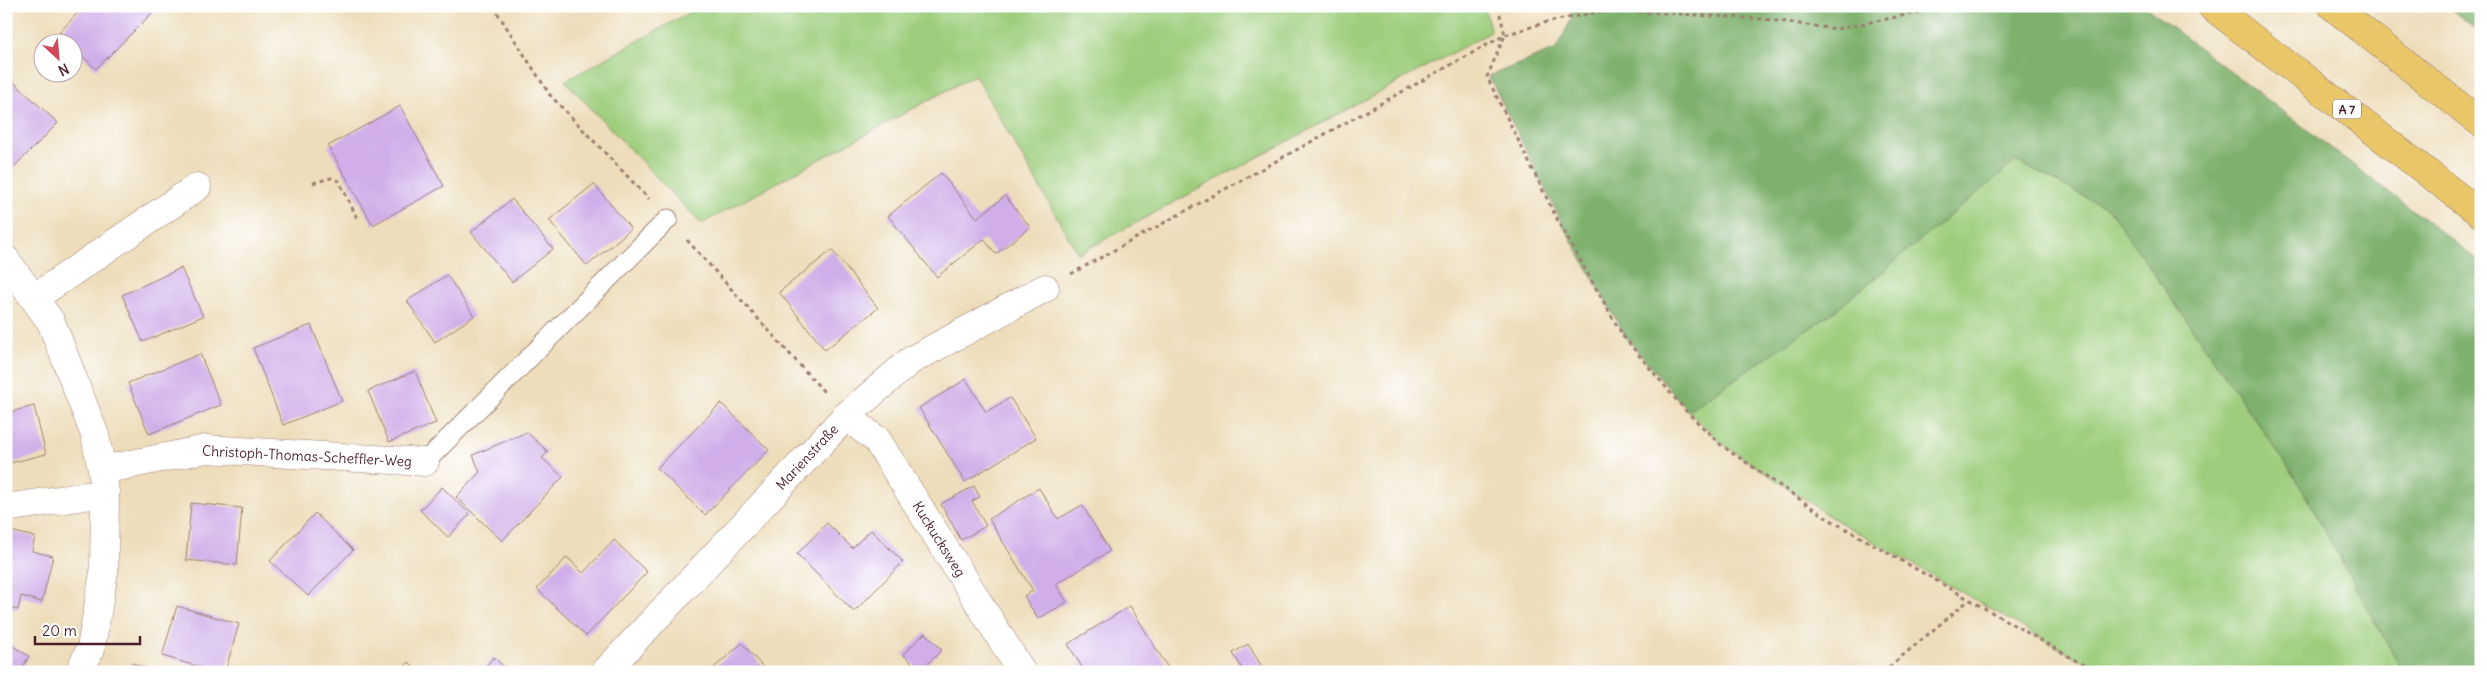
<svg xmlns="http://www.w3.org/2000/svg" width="2487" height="678" viewBox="0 0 2487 678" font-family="Delius,sans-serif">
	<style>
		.green { fill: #9ece7d; stroke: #747654 }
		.forest { fill: #7eb16c; stroke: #64684c }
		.building { fill: #cfaee9 }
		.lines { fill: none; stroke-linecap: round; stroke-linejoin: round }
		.lane-casing { stroke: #9c7e72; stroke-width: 21 }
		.street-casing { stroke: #9c7e72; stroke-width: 29 }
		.highway-casing { stroke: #9c7e72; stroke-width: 29 }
		.path { stroke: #9c7e72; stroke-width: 3; stroke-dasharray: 4 4; stroke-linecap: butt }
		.lane { stroke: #fff; stroke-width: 19 }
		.street { stroke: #fff; stroke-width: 28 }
		.highway { stroke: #e9c769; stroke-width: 28 }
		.labels { text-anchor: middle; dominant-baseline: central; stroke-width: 5; stroke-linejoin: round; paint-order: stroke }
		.shield { fill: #fff; stroke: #80626b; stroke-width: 1 }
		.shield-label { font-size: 12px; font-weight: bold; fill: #4a1f2b }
		.street-label { font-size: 14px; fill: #4a1f2b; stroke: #fff }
	</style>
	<rect width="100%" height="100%" fill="#fff"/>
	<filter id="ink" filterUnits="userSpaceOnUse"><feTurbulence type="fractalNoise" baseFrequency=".02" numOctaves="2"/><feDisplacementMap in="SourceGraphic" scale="10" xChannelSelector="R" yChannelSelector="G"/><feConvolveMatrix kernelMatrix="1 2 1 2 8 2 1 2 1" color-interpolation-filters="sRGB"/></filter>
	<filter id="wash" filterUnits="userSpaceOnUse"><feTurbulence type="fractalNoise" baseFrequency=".0096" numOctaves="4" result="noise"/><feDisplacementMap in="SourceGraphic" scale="20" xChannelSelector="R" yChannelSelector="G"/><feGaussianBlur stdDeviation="1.12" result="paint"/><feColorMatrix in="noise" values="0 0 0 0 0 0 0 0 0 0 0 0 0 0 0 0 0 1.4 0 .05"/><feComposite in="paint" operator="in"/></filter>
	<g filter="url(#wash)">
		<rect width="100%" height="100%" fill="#edddba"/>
		<g class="green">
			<path d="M701 6H1484L1491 32 1078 254 975 75 701 224 565 81Z"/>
			<path d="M2016 161 2109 209 2294 475 2403 672H2101L1829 516 1723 444 1688 411 1835 311Z"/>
		</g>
		<g class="forest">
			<path d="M1568 6H2144L2481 262V672H2403L2294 475 2109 209 2016 161 1835 311 1688 411 1626 337 1563 225 1489 76 1556 49 1573 16Z"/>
			<path d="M2447 6H2481V33Z"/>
		</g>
		<g id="blocks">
			<g class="building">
				<path d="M84 6H159L96 69 72 46V42H69L59 33Z"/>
				<path d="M7 76 58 123 6 175V77Z"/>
				<path d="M400 106 444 186 373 225 328 146Z"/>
				<path d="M941 173 977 218 1005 196 1030 227 996 254 984 239 937 277 888 216Z"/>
				<path d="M594 184 631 229 587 266 549 220Z"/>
				<path d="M512 199 553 249 512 282 471 232Z"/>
				<path d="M832 250 878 308 825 350 779 292Z"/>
				<path d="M181 268 203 316 143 342 122 295Z"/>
				<path d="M447 275 474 316 435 342 407 301Z"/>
				<path d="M311 325 342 401 283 425 253 348Z"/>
				<path d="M200 354 221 405 149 434 128 383Z"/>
				<path d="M415 371 436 423 389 442 368 391Z"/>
				<path d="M966 379 986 412 1010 398 1036 438 965 482 919 408Z"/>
				<path d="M721 403 769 450 705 515 657 468Z"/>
				<path d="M34 406 46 454 6 464V413Z"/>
				<path d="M527 432 548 452 542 458 563 477 502 541 456 497 480 472 473 455Z"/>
				<path d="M974 486 980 497 972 501 986 526 961 540 941 504Z"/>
				<path d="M442 487 470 514 448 537 420 510Z"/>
				<path d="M1039 488 1058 519 1082 505 1110 551 1056 584 1067 602 1038 619 1024 596 1033 591 989 519Z"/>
				<path d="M191 503 242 508 237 565 186 560Z"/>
				<path d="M315 513 353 550 308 596 270 561Z"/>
				<path d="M827 523 852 548 871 530 903 562 854 612 797 554Z"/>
				<path d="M6 530 35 537 32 551 53 556 42 602 21 596 18 610 6 607Z"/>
				<path d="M614 540 647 572 586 636 537 589 567 557 583 573Z"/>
				<path d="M177 606 239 624 225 672H217L162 656Z"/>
				<path d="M1130 606 1168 668 1161 672H1085L1068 644Z"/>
				<path d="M925 633 942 650 920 671 903 654Z"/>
				<path d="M6 642 29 656 20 672H6Z"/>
				<path d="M742 643 767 672H709Z"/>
				<path d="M1248 644 1264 670 1261 672H1244L1233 653Z"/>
				<path d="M494 657 509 672H480Z"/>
				<path d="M409 662 419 672H399Z"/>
				<path d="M132 663 157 672H129Z"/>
			</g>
		</g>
	</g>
	<g filter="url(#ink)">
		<use href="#blocks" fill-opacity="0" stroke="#9c7e72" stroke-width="1"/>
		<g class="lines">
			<defs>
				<path id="lane" d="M425 462 668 219"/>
				<g id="street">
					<path d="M6 260 51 322 95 435 102 470 105 493 104 572 91 648 79 672"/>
					<path d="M34 298 197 187"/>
					<path d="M846 416 877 440 1022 672"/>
					<path d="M102 470 206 449 425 462"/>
					<path d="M6 508 105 493"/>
					<path d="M605 672 846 416 910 361 1045 288"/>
				</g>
				<g id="highway">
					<path d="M2211 6 2481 214"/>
					<path d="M2332 6 2481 123"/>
				</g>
			</defs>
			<use href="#lane" class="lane-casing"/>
			<use href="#street" class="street-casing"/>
			<use href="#highway" class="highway-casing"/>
			<g class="path">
				<path d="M493 6 550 95 649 199"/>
				<path d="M1498 6 1505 35 1487 77 1560 225 1623 336 1685 410 1721 445 1827 518 2096 672"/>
				<path d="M313 183 331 178 339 181 357 218"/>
				<path d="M687 240 825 393"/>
				<path d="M1071 274 1505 35 1547 22 1609 10 1764 19 1836 29 1921 12 1932 6"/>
				<path d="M1883 672 1969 600"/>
			</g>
			<use href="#lane" class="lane"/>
			<use href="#street" class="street"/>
			<use href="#highway" class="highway"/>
		</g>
	</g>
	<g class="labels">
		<rect class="shield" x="2333" y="99.5" width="28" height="19" rx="4"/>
		<g class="shield-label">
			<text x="2347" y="109">A 7</text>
		</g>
		<g class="street-label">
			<text transform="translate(307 456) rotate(3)">Christoph-Thomas-Scheffler-Weg</text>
			<text transform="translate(807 457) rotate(-47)">Marienstraße</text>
			<text transform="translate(939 539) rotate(58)">Kuckucksweg</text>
		</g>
	</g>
	<rect width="2487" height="678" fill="none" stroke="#fff" stroke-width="25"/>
	<g transform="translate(58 58) rotate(154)"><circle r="24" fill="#ffffff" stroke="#b7a5aa"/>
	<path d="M0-4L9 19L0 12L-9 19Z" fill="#d1495b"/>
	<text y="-8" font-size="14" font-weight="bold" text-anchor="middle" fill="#4a1f2b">N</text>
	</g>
	<path d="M35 636v8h105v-8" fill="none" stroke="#4a1f2b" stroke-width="2.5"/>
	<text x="42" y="636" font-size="15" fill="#4a1f2b" stroke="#ffffff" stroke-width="4" paint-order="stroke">20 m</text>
</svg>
